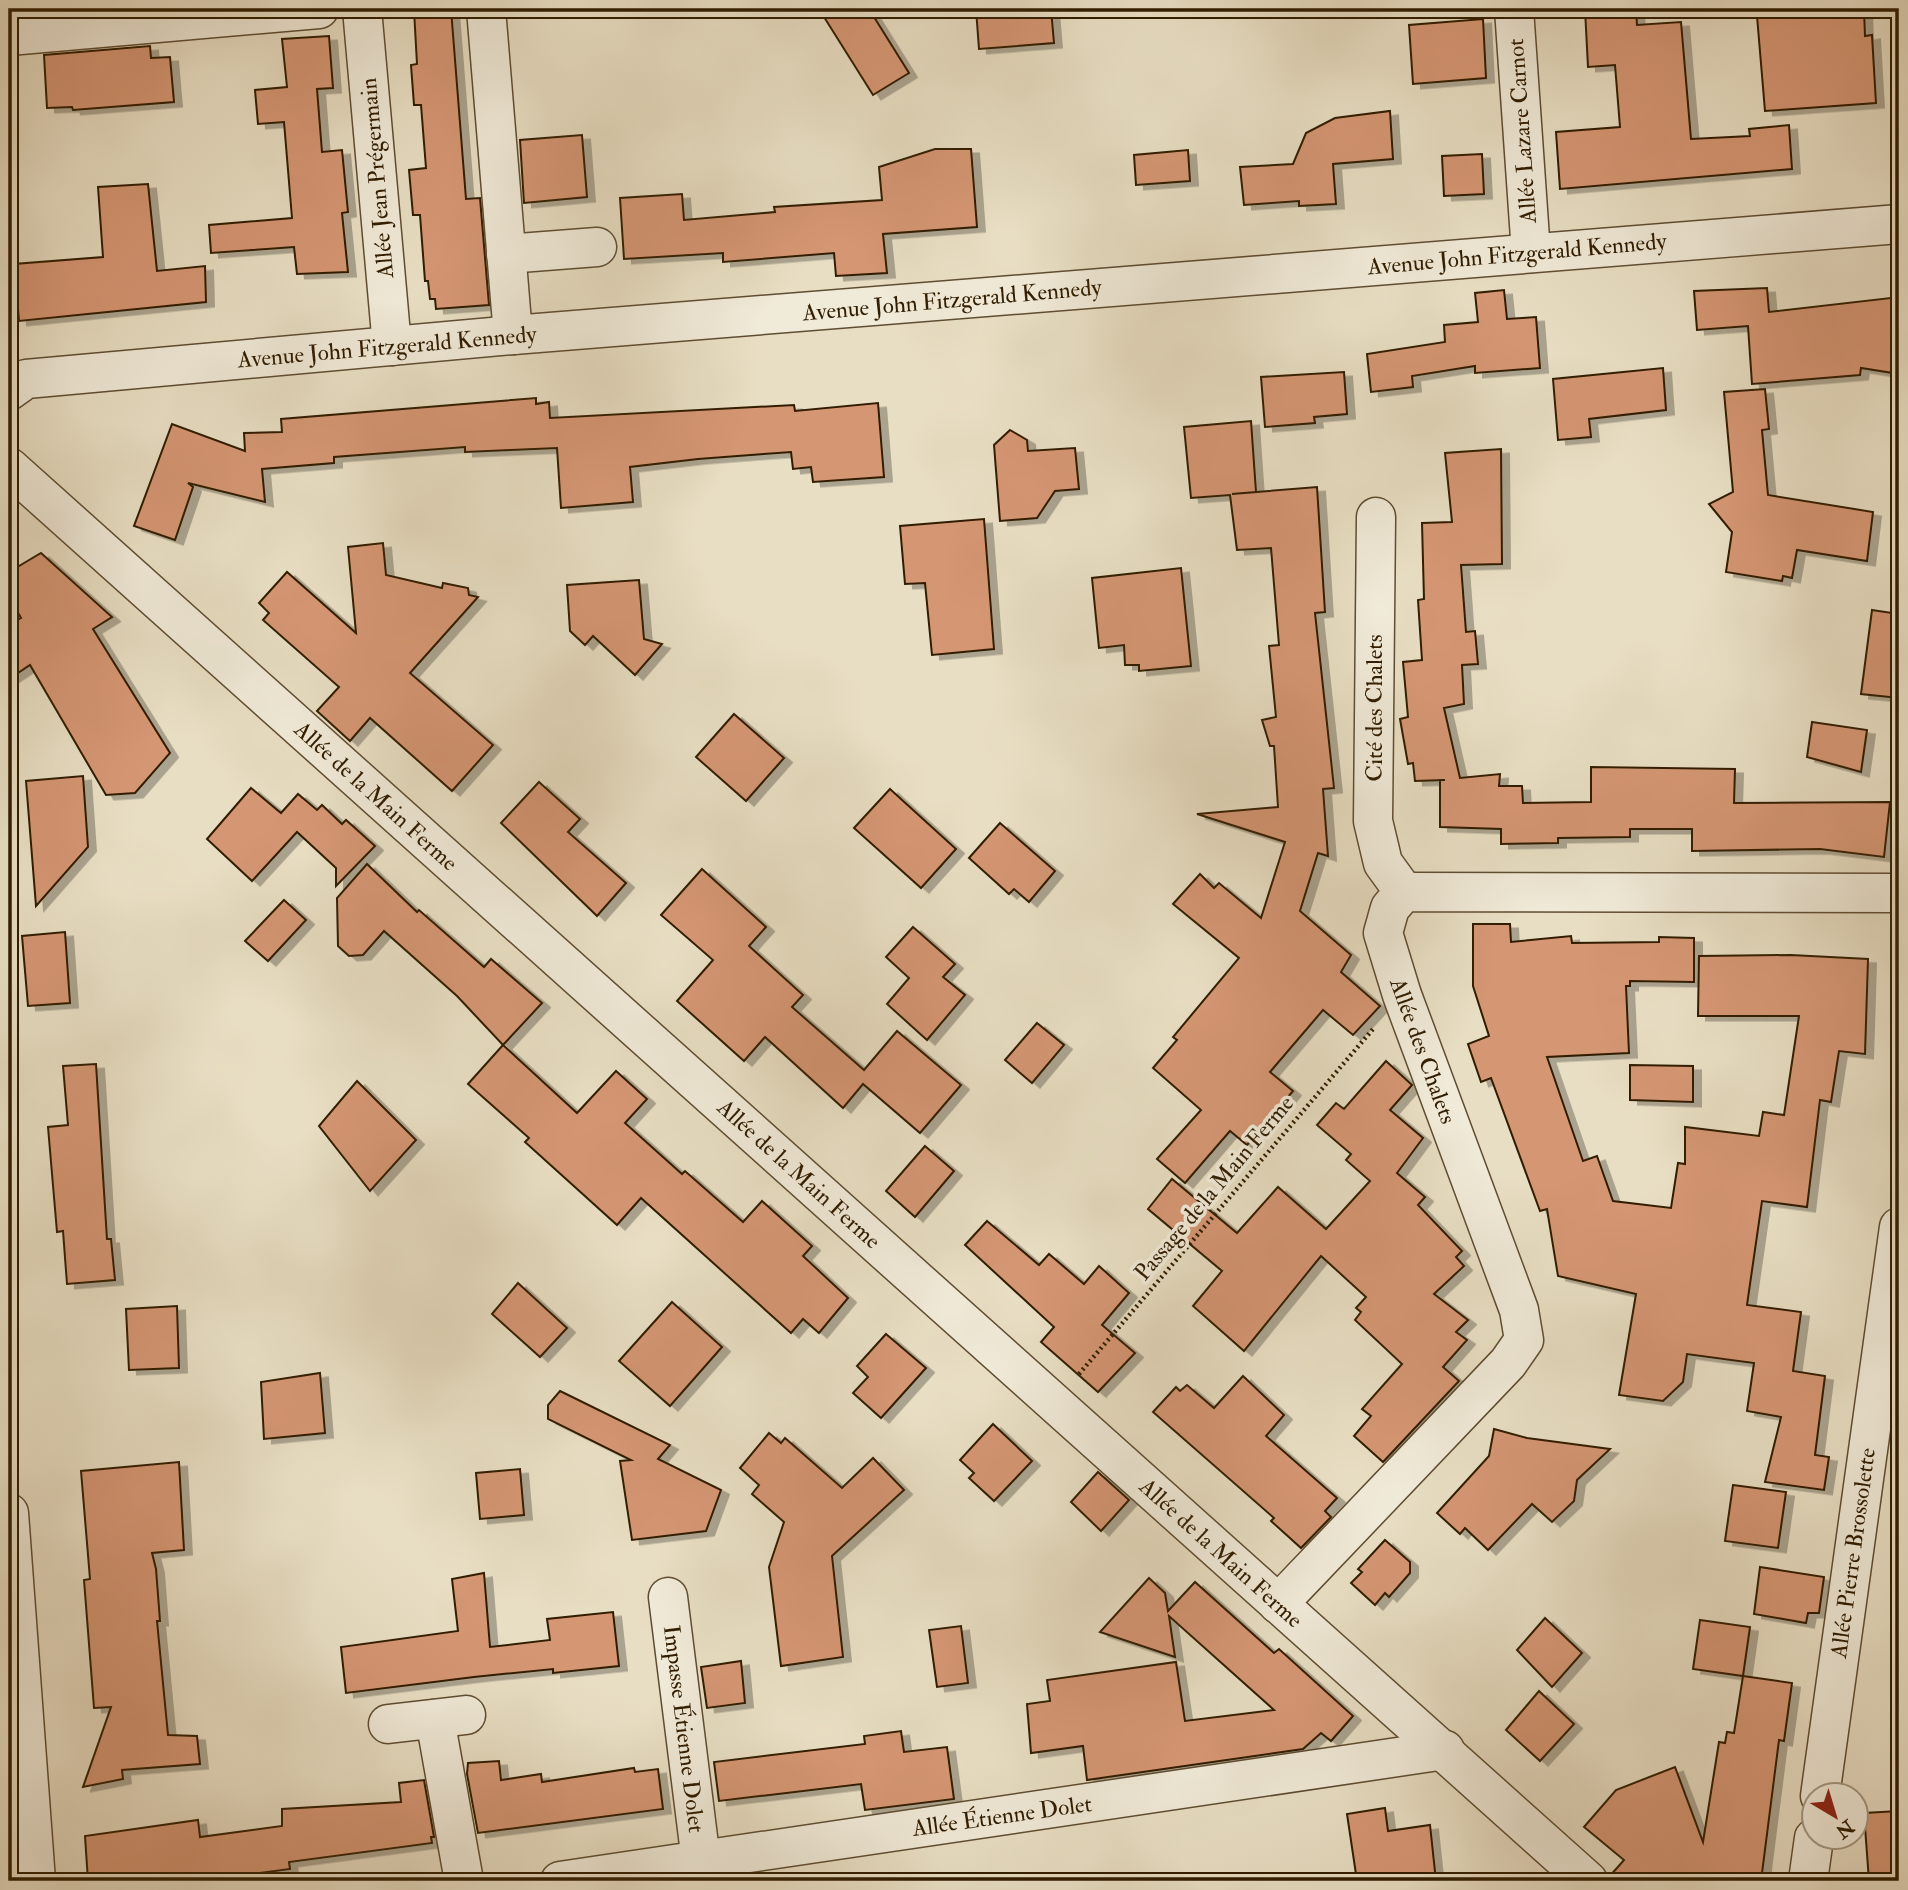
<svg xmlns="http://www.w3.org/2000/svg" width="1908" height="1890" viewBox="0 0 1908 1890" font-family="'IM FELL Double Pica',serif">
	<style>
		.building { fill: #d59673; stroke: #311d00; stroke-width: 2; filter: url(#shadow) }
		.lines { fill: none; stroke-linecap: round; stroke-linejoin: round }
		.minor-casing { stroke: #5f4d31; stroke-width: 41 }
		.path { stroke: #311d00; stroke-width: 4.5; stroke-dasharray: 2 3.5; stroke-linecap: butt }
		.minor { stroke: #f0ead8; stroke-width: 38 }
		.labels { text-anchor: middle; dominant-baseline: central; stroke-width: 7; stroke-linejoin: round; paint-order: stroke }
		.street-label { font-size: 23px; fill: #311d00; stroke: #f0ead8 }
	</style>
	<defs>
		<filter id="shadow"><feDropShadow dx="8" dy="4.5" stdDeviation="0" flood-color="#0004"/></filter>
	</defs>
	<rect width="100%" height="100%" fill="#e8dec3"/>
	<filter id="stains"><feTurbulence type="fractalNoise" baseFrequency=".00286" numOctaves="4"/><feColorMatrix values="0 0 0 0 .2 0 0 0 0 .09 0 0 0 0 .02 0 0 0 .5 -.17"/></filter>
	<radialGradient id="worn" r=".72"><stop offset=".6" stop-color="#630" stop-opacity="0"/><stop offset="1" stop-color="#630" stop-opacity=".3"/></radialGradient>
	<g class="building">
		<path d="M451 9 466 199 480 198 489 305 436 309 435 299H430L428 281H425L420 215H413L409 170 426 168 421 105H414L411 65 417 64 414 10Z"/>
		<path d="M819 9H869L909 73 873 95Z"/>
		<path d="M976 9H1051L1054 43 979 49Z"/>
		<path d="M1585 9H1636L1637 25 1681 22 1691 139 1750 136 1749 129 1789 125 1792 169 1560 189 1556 132 1620 127 1615 65 1588 67Z"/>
		<path d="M1805 9H1864L1865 36 1872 35 1876 103 1765 111 1757 16 1805 12Z"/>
		<path d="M1483 19 1486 78 1413 84 1409 25Z"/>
		<path d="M329 36 333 88 317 89 322 152 342 150 348 212 342 213 348 272 297 274 294 247 211 253 209 225 292 218 284 122 258 124 255 90 287 87 282 39Z"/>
		<path d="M150 46 151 58 170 57 174 102 73 110 72 107 47 108 44 55Z"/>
		<path d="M1390 111 1393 159 1333 164 1336 204 1299 206V201L1244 205 1240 167 1293 164 1306 133 1335 118Z"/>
		<path d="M582 135 587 197 524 203 520 140Z"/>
		<path d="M935 149H971L977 227 883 234 887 273 836 276 834 253 723 262V253L624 259 620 198 682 194 684 220 775 212 774 207 882 200 879 167Z"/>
		<path d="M1188 150 1190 181 1136 185 1134 155Z"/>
		<path d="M1482 154 1484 194 1444 196 1442 156Z"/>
		<path d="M148 184 157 271 205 266 206 302 19 321 14 264 103 257 98 187Z"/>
		<path d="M1767 288 1769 312 1899 297V374L1861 368 1860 375 1752 384 1748 326 1697 330 1694 291Z"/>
		<path d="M1504 290 1507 319 1536 317 1540 368 1475 373V366L1412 376 1413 387 1371 392 1367 354 1445 342 1444 325 1478 322 1475 293Z"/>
		<path d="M1663 368 1666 410 1589 419 1591 437 1558 440 1553 379Z"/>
		<path d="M1344 372 1347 414 1314 417 1315 423 1265 427 1261 377Z"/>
		<path d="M1765 389 1769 429 1762 430 1768 495 1873 512 1867 561 1797 550 1792 578 1783 576 1782 581 1726 572 1732 532 1709 504 1733 492 1724 392Z"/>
		<path d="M536 398V404L549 402 550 418 794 405 795 411 878 403 884 477 813 482 811 467 793 469 791 452 698 459 630 467 633 502 561 508 557 448 465 452V447L334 457V463L262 469 265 502 188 483 193 487 175 540 134 526 172 424 245 451 244 433 282 432 281 419Z"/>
		<path d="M1251 421 1256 492 1232 494 1317 487 1325 612 1315 613 1334 788 1323 789 1328 856 1318 853 1300 911 1351 955 1341 972 1380 1006 1353 1035 1323 1010 1270 1072 1293 1091 1247 1145 1230 1131 1185 1183 1157 1159 1201 1110 1153 1068 1177 1040 1173 1037 1239 958 1173 904 1200 874 1214 888 1219 883 1261 918 1285 842 1197 814 1278 807 1274 746H1270L1262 720 1276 717 1269 646 1279 645 1271 548 1237 550 1230 495 1191 498 1184 427Z"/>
		<path d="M1010 430 1027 440 1028 451 1075 448 1079 489 1055 491 1037 518 1000 521 994 445Z"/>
		<path d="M1501 449 1502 564 1461 565 1466 632 1475 631 1478 664 1462 665 1464 704 1444 708 1460 778 1500 774 1499 786H1522L1523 803 1591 802V767L1735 769 1734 803 1890 802 1884 857 1820 849 1692 851V829H1630V837L1558 838V843L1501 844V829L1440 827V780H1445L1415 781 1413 763 1408 764 1400 719 1408 717 1403 662 1422 660 1418 600 1424 599 1422 523 1452 522 1445 453Z"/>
		<path d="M984 519 994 649 932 655 925 583 905 584 900 526Z"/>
		<path d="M383 543 386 575 442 588 443 583 468 588 469 595 478 597 410 673 493 745 452 791 370 718 350 741 317 711 339 687 263 620 269 613 259 603 287 572 356 633 348 547Z"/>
		<path d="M41 553 112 617 93 629 170 753 135 793 106 795 30 665 9 679V625L21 618 9 597V572Z"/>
		<path d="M1181 568 1191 666 1139 671V665H1125L1124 645 1099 648 1092 578Z"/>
		<path d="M639 580 644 639 662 644 635 675 593 636 585 645 570 631 567 585Z"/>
		<path d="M1872 610 1899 614V698L1861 694Z"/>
		<path d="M734 714 784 758 746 801 696 757Z"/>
		<path d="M1812 722 1867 730 1861 772 1807 757Z"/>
		<path d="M83 776 88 847 36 906 26 781Z"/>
		<path d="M539 782 580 819 568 832 626 883 597 916 501 823Z"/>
		<path d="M251 788 281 813 298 794 317 810 322 805 342 824 346 820 375 846 336 886V868L297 832 252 881 207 839Z"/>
		<path d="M890 789 956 849 921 888 854 828Z"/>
		<path d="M1000 823 1055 871 1029 902 1014 889 1009 894 969 858Z"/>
		<path d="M367 864 417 912 419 910 484 967 491 959 542 1003 503 1045 457 996 384 931 363 955 349 956 338 946 337 898Z"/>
		<path d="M702 869 766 927 749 946 803 995 792 1007 864 1070 897 1031 961 1085 920 1133 863 1084 843 1108 765 1037 744 1061 677 1001 713 960 661 915Z"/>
		<path d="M284 900 306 920 268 961 245 941Z"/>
		<path d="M1473 924H1510L1511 942 1571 936 1572 943 1659 942V937L1694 938V982L1630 981V986H1626L1629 1053 1547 1057 1583 1161 1597 1156 1613 1201 1671 1208 1678 1163 1685 1164V1127L1759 1136 1763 1112 1784 1115 1799 1016H1698L1699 956 1791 955 1868 959 1865 1054 1839 1051 1831 1102 1820 1100 1807 1207 1762 1201 1747 1305 1801 1312 1793 1371 1825 1376 1815 1455 1829 1457 1824 1490 1765 1482 1781 1417 1747 1411 1754 1363 1687 1354 1683 1382 1663 1401 1619 1395 1636 1294 1558 1276 1547 1209 1540 1211 1491 1078 1481 1082 1468 1044 1489 1036 1473 986Z"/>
		<path d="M913 927 955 964 943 977 965 995 927 1040 887 1004 909 978 886 957Z"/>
		<path d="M65 932 70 1003 28 1006 22 936Z"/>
		<path d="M1037 1023 1064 1045 1032 1083 1005 1060Z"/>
		<path d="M503 1045 577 1113 616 1071 647 1099 625 1123 682 1174 685 1171 743 1222 762 1201 812 1246 803 1256 848 1298 819 1333 803 1319 791 1333 641 1198 617 1225 525 1142 529 1138 468 1084Z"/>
		<path d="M1386 1061 1412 1085 1390 1110 1423 1138 1397 1173 1425 1197 1418 1205 1462 1251 1456 1257 1464 1266 1434 1294 1468 1320 1456 1332 1467 1340 1443 1367 1459 1381 1383 1462 1354 1436 1371 1416 1362 1409 1402 1364 1355 1320 1361 1312 1356 1308 1366 1297 1321 1256 1244 1351 1193 1306 1222 1271 1148 1209 1172 1179 1237 1233 1278 1187 1326 1229 1370 1181 1346 1160 1351 1154 1317 1125 1336 1103 1344 1109Z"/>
		<path d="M96 1064 107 1239H111L115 1280 67 1284 63 1231 57 1232 48 1127 68 1125 63 1066Z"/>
		<path d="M1630 1065 1693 1066V1102L1630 1100Z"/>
		<path d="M357 1081 416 1140 370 1191 319 1126Z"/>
		<path d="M925 1146 954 1171 915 1217 886 1191Z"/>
		<path d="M987 1221 1039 1265 1049 1254 1084 1284 1099 1266 1129 1293 1102 1325 1135 1353 1098 1392 1041 1342 1054 1327 965 1245Z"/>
		<path d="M518 1283 567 1328 540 1357 492 1314Z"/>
		<path d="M672 1302 722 1347 670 1406 619 1361Z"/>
		<path d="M177 1306 179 1368 129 1370 126 1309Z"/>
		<path d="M886 1334 926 1368 881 1418 853 1393 868 1377 857 1366Z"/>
		<path d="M320 1373 325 1433 264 1439 261 1382Z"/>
		<path d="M1243 1376 1284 1415 1266 1436 1337 1498 1325 1511 1331 1517 1301 1548 1271 1521 1274 1518 1153 1412 1176 1387 1180 1391 1187 1385 1214 1408Z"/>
		<path d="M560 1391 670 1445 658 1459 721 1490 706 1531 632 1540 620 1461 631 1460 548 1419V1405Z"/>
		<path d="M993 1424 1032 1461 994 1501 969 1478 974 1473 960 1460Z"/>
		<path d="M1494 1429 1527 1438 1610 1449 1577 1480 1574 1501 1552 1522 1532 1504 1488 1550 1465 1528 1460 1534 1437 1513 1489 1456Z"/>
		<path d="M769 1433 781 1443 785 1438 842 1488 873 1458 904 1490 832 1556 843 1657 781 1666 769 1567 784 1522 752 1494 759 1485 740 1468Z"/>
		<path d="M179 1462 184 1550 152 1553 156 1569 160 1621H157L168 1735 197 1736 200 1764 122 1770 123 1779 83 1787 111 1707 94 1708 84 1580 90 1579 81 1471Z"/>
		<path d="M520 1469 524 1515 480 1519 476 1473Z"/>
		<path d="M1098 1472 1129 1500 1101 1531 1071 1502Z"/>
		<path d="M1733 1485 1786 1492 1778 1548 1725 1541Z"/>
		<path d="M1385 1540 1410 1562V1573L1389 1597 1385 1593 1375 1605 1351 1583 1362 1572 1358 1569Z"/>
		<path d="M1760 1567 1824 1577 1819 1613H1808L1806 1623 1754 1614Z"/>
		<path d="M484 1573 490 1647 550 1640 547 1619 613 1612 619 1666 553 1673V1669L474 1677 346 1693 341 1647 458 1631 452 1579Z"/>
		<path d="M1149 1578 1165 1593 1168 1611 1195 1582 1274 1653 1279 1649 1353 1716 1331 1741 1321 1733 1303 1749 1087 1780 1083 1746 1031 1753 1027 1704 1050 1701 1047 1680 1176 1662 1185 1721 1274 1710 1169 1616 1175 1657 1100 1632Z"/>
		<path d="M1545 1618 1582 1653 1552 1687 1517 1650Z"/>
		<path d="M1700 1620 1750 1627 1743 1676 1693 1669Z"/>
		<path d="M961 1626 968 1683 937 1687 929 1630Z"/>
		<path d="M741 1661 745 1703 707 1708 701 1667Z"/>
		<path d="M1743 1676 1792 1683 1784 1741 1779 1740 1761 1881H1609V1877L1624 1860 1584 1827 1616 1790 1675 1767 1703 1842 1719 1742 1725 1743 1727 1732 1734 1733Z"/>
		<path d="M1539 1691 1574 1724 1540 1761 1506 1730Z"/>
		<path d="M901 1731 904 1752 947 1747 954 1799 865 1810 861 1784 719 1801 714 1762 865 1744 864 1736Z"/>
		<path d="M499 1761 501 1780 541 1774 542 1782 634 1768 635 1772 658 1769 663 1809 478 1833 467 1774 468 1763Z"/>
		<path d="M424 1780 434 1837H431L432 1843 289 1862 290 1869 200 1881H88L85 1836 198 1820 200 1837 282 1826V1809L401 1802 399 1783Z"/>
		<path d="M1385 1808 1388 1831 1430 1825 1436 1881H1357L1347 1814Z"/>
		<path d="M1899 1811V1881H1869L1864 1813Z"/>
	</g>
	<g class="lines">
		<defs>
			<g id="minor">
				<path d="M362 9 392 346"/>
				<path d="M486 9 513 335"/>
				<path d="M1514 9 1531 253"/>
				<path d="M9 36 319 9"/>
				<path d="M506 254 597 247"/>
				<path d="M9 391 26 379 513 335 1899 224"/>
				<path d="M9 467 1588 1881"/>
				<path d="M1376 517 1373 821 1383 863 1404 892"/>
				<path d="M9 1513 36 1881"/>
				<path d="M668 1597 701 1861"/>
				<path d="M1278 1604 1508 1363 1524 1340 1519 1310 1402 995 1383 933 1390 908 1404 892 1899 893"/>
				<path d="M435 1719 464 1881"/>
				<path d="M388 1724 466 1715"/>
				<path d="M1820 1796 1899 1227"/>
				<path d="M560 1881 1445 1750"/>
				<path d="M1808 1881 1814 1838"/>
			</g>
		</defs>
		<use href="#minor" class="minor-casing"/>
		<path class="path" d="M1079 1374 1373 1029"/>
		<use href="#minor" class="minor"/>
	</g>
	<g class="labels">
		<g class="street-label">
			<text transform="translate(1522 131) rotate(-94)">Allée Lazare Carnot</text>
			<text transform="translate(377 178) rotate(-95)">Allée Jean Prégermain</text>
			<text transform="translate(1517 254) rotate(-5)">Avenue John Fitzgerald Kennedy</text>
			<text transform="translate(952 300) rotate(-5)">Avenue John Fitzgerald Kennedy</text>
			<text transform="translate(387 347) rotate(-5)">Avenue John Fitzgerald Kennedy</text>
			<text transform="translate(1374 708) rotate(-90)">Cité des Chalets</text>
			<text transform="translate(376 796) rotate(42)">Allée de la Main Ferme</text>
			<text transform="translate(1423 1051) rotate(70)">Allée des Chalets</text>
			<text transform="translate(799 1174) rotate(42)">Allée de la Main Ferme</text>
			<text transform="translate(1214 1188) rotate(-50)">Passage de la Main Ferme</text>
			<text transform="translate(1221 1553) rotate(42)">Allée de la Main Ferme</text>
			<text transform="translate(1853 1553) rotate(-82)">Allée Pierre Brossolette</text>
			<text transform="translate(684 1729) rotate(83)">Impasse Étienne Dolet</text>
			<text transform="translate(1002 1816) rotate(-8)">Allée Étienne Dolet</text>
		</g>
	</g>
	<rect width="1908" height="1890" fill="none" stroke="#e8dec3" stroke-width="35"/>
	<rect x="10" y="10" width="1887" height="1869" fill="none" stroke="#311d00" stroke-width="3.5"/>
	<rect x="18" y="18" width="1873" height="1855" fill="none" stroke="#311d00" stroke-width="2"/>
	<g transform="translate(1835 1816) rotate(142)"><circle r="33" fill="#f0ead8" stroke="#a49882" stroke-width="2"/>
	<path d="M0-5L12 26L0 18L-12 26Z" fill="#8f2418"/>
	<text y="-10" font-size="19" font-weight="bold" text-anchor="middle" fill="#311d00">N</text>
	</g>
	<rect width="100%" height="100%" filter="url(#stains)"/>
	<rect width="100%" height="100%" fill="url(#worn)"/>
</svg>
